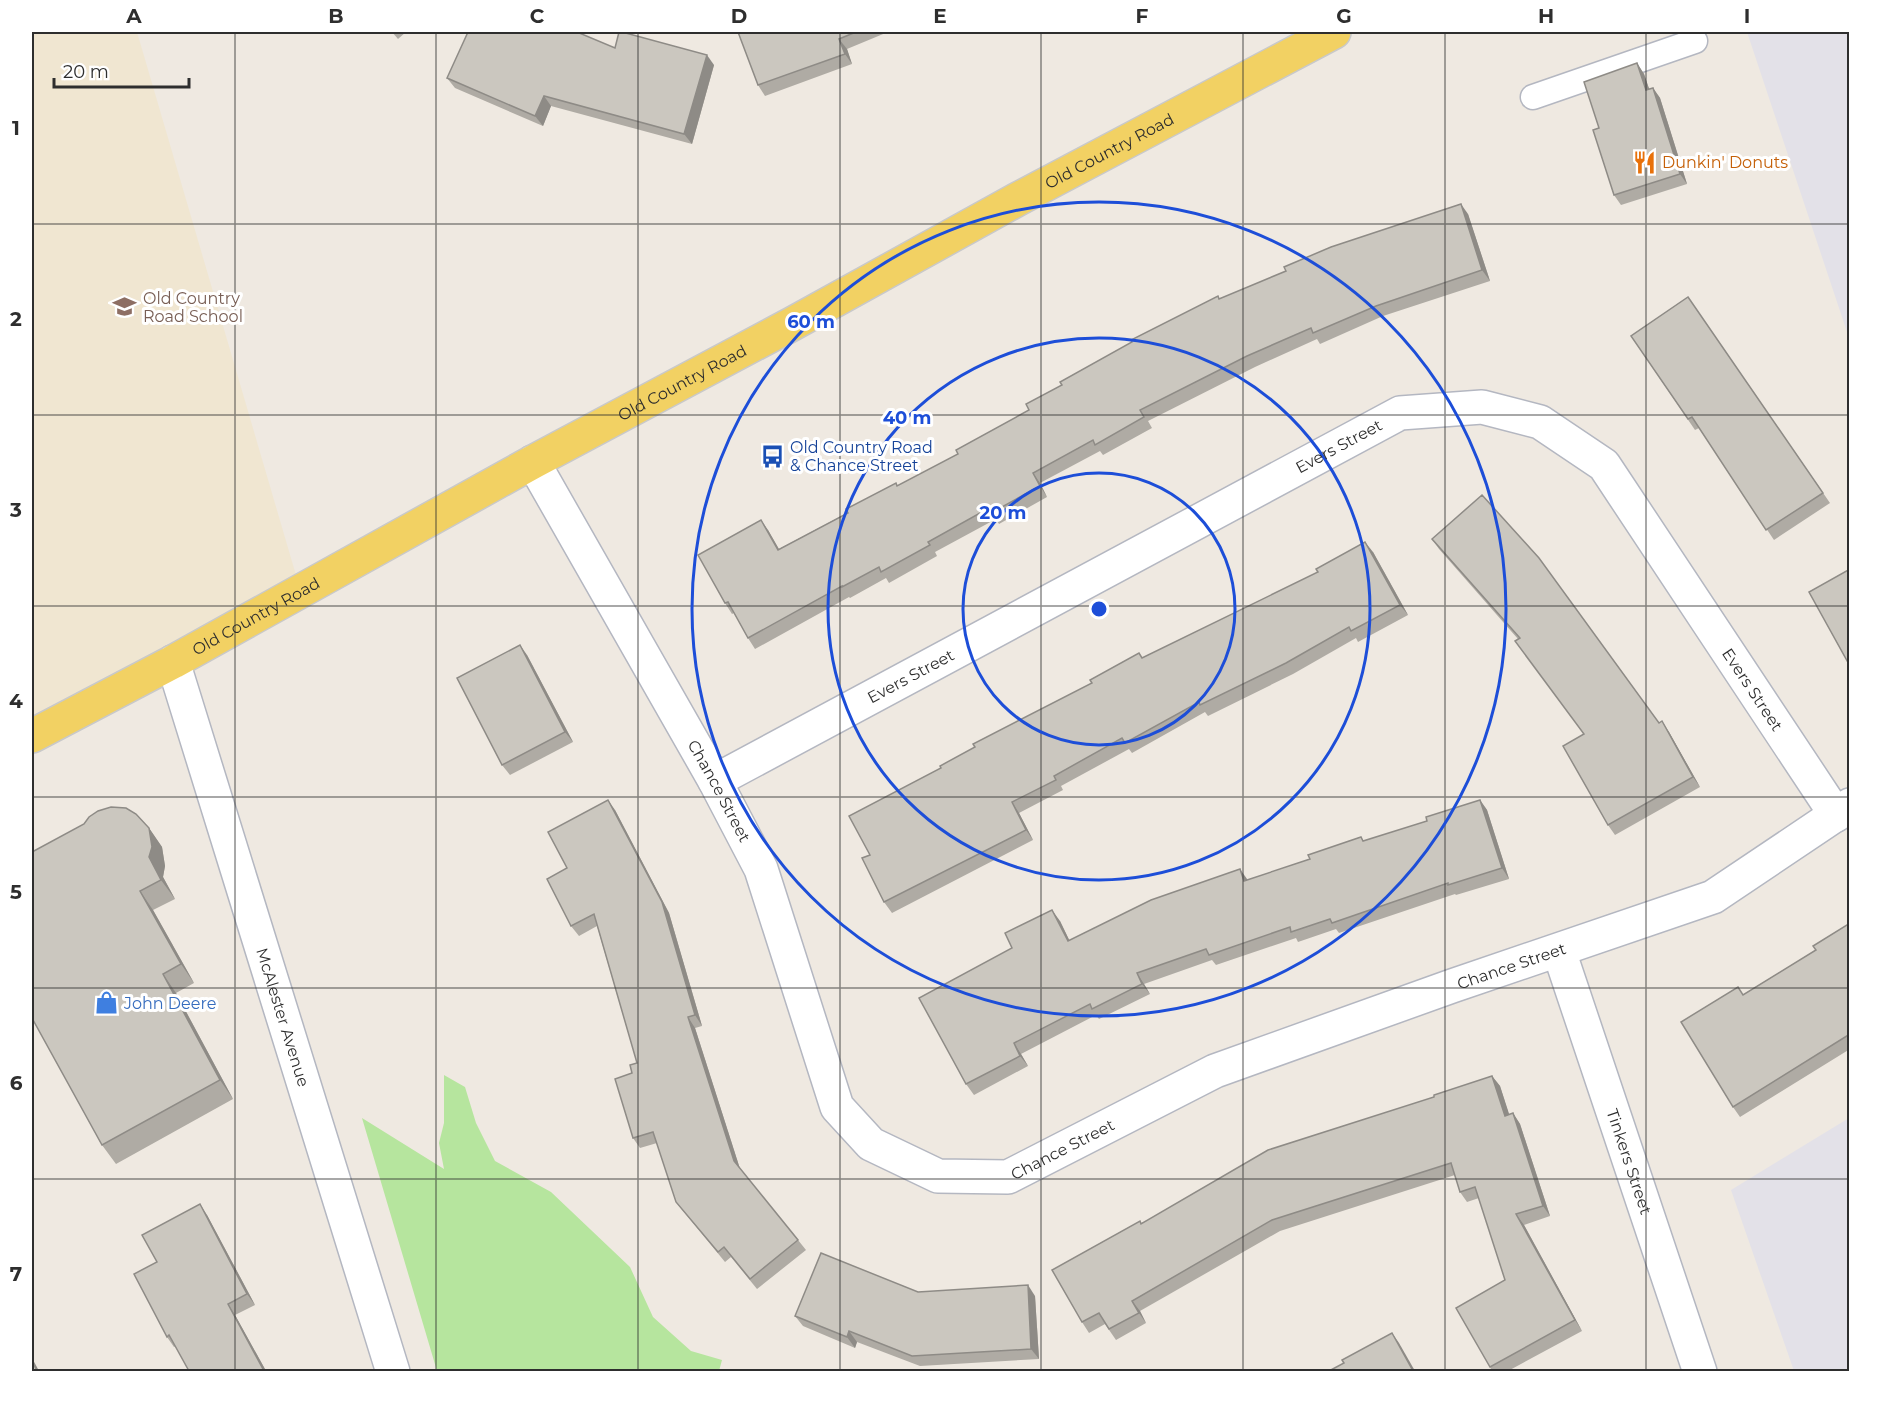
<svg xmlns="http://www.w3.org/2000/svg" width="1881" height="1403" viewBox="0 0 1881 1403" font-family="Montserrat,sans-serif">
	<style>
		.industrial { fill: #e3e1e8 }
		.education { fill: #f0e6d1 }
		.green { fill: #b6e59e }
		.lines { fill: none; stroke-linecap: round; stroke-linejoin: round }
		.lane-casing { stroke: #b4b7c1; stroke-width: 27 }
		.street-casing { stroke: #b4b7c1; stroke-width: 36 }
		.primary-casing { stroke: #c9c9c9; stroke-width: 36 }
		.lane { stroke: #fff; stroke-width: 24 }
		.street { stroke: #fff; stroke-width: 33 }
		.primary { stroke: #f2d163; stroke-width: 33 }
		.wall { fill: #afaba4 }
		.shaded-wall { fill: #8e8b86 }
		.building { fill: #cbc7bf; stroke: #8e8b86; stroke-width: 1.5 }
		.grid { fill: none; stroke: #2e2e2e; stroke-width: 1.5; stroke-opacity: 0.55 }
		.ring { fill: none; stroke: #1d4ed8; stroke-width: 3 }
		.labels { text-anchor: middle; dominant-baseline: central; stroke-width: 6; stroke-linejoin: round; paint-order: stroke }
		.street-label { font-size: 16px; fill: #2e2e2e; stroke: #fff }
		.food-label { font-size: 16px; fill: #c56008; stroke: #fff; text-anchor: start }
		.education-label { font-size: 16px; fill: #785e54; stroke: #fff; text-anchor: start }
		.transit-label { font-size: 16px; fill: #164399; stroke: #fff; text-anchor: start }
		.shop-label { font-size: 16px; fill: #366cbe; stroke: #fff; text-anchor: start }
		.centre { fill: #1d4ed8; stroke: #fff; stroke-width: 3 }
		.ring-label { font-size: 18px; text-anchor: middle; font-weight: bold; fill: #1d4ed8; stroke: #fff; stroke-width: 6; stroke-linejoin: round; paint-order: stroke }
		.neatline { fill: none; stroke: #2e2e2e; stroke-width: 2 }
		.grid-label { font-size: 20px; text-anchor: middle; font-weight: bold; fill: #2e2e2e }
	</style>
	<rect width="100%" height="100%" fill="#efe9e1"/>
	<g class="industrial">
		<path d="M1747 32H1849V338Z"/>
		<path d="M1849 1118V1371H1794L1731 1190Z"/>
	</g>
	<path class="education" d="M32 32H137L298 582 32 725Z"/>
	<path class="green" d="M444 1075 465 1087 476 1123 495 1161 551 1192 630 1267 653 1317 691 1351 722 1360 719 1371H437L362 1118 444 1169 439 1143 444 1123Z"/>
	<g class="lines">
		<defs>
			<path id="lane" d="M1533 97 1695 41"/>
			<g id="street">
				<path id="s1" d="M533 462 715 781 761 869 837 1107 871 1144 938 1176 1008 1177 1215 1071 1452 986 1713 897 1850 805"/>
				<path id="s2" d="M173 662 393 1372"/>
				<path id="s3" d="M715 781 1400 413 1482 407 1540 422 1604 465 1836 815"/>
				<path id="s4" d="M1559 951 1700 1372"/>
			</g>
			<g id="primary">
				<path id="s5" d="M32 736 173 662 533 462 792 324 1018 199 1334 32"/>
			</g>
		</defs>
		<use href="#lane" class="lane-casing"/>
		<use href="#street" class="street-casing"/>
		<use href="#primary" class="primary-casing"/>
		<use href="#lane" class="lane"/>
		<use href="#street" class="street"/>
		<use href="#primary" class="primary"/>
	</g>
	<g class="wall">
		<path d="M392 32H406L398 39Z"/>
		<path d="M738 32H888L847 49 852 64 765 96 758 85Z"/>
		<path d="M615 48 714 65 692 144 551 106 543 126 455 88 447 78Z"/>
		<path d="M1637 63 1644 74 1649 89 1653 88 1660 98 1687 184 1621 205 1614 195 1599 128Z"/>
		<path d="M1468 214 1490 281 1383 316 1320 344 1317 339 1255 367 1148 421 1152 428 1103 455 1100 451 1040 483 1047 497 999 524 996 519 935 552 937 556 889 583 886 578 850 598 849 597 755 649 748 638 734 613 732 614 725 603 768 530 779 549 958 454 1029 410 1219 299Z"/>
		<path d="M1688 297 1830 503 1774 540 1699 428 1695 430 1631 336Z"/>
		<path d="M1432 539 1659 723 1669 732 1700 787 1615 835 1608 825 1584 734 1518 639 1439 549Z"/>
		<path d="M1373 552 1408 615 1358 642 1356 638 1293 674 1208 716 1205 712 1132 753 1129 749 1061 786 1063 790 1019 813 1033 840 892 913 884 902 870 855 941 768 975 747 1092 683 1139 653 1142 658Z"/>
		<path d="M527 655 573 742 510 775 502 765Z"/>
		<path d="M1480 800 1487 810 1509 879 1456 895 1455 894 1339 933 1336 929 1298 942 1296 938 1216 965 1212 960 1144 984 1150 994 1099 1019 1096 1015 1021 1054 1028 1066 974 1095 966 1084 1060 921 1069 940 1364 841 1427 821Z"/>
		<path d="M615 810 669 913 702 1026 695 1028 740 1169 798 1240 806 1250 757 1289 731 1257 725 1262 684 1212 676 1202 657 1143 640 1148 633 1138 632 1073 637 1063 597 926 579 936 571 926 567 868Z"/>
		<path d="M149 828 162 847 165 866 163 877 175 899 153 910 194 983 176 993 233 1099 116 1164 102 1145Z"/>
		<path d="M1850 923V1049L1740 1117 1733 1107 1744 994 1816 950Z"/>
		<path d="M1492 1076 1500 1086 1509 1115 1513 1113 1520 1124 1550 1216 1524 1225 1582 1331 1508 1371H1492L1490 1367 1505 1280 1479 1198 1467 1202 1460 1192 1455 1175 1280 1231 1140 1311 1146 1323 1116 1340 1105 1324 1089 1333 1082 1322 1141 1223 1434 1097Z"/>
		<path d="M207 1215 255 1305 235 1315 266 1371H189L176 1346 174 1347 167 1337 157 1262Z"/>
		<path d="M918 1292 1035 1296 1039 1359 920 1366 857 1342 855 1348 803 1326 795 1316Z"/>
	</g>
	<g class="shaded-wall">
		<path d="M839 39 847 49 852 64 845 54Z"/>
		<path d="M707 55 714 65 692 144 684 134Z"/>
		<path d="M1637 63 1644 74 1653 100 1646 90Z"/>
		<path d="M1653 88 1660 98 1687 184 1680 174Z"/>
		<path d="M544 96 551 106 543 126 535 116Z"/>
		<path d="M1461 204 1468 214 1490 281 1482 270Z"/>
		<path d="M1033 473 1040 483 1047 497 1040 486Z"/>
		<path d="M761 520 768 530 785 560 778 550Z"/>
		<path d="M1365 542 1373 552 1408 615 1400 605Z"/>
		<path d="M520 645 527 655 573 742 565 732Z"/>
		<path d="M1662 721 1669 732 1700 787 1693 777Z"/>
		<path d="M608 800 615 810 669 913 702 1026 695 1015Z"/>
		<path d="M1480 800 1487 810 1509 879 1502 868Z"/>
		<path d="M1012 802 1019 813 1033 840 1026 830Z"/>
		<path d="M149 828 162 847 165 866 163 877 175 899 161 880 149 857Z"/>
		<path d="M1240 869 1247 879 1251 891 1244 881Z"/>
		<path d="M140 891 153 910 194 983 181 964Z"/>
		<path d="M1052 910 1060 921 1075 952 1068 941Z"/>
		<path d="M1137 973 1144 984 1150 994 1142 984Z"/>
		<path d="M163 974 176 993 233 1099 220 1080Z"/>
		<path d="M688 1017 695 1028 741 1172 734 1161Z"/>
		<path d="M1014 1043 1021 1054 1028 1066 1020 1056Z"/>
		<path d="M1492 1076 1500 1086 1513 1126 1505 1116Z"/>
		<path d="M1513 1113 1520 1124 1550 1216 1543 1206Z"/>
		<path d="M200 1204 207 1215 255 1305 247 1294Z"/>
		<path d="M1516 1214 1524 1225 1582 1331 1575 1320Z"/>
		<path d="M1028 1285 1035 1296 1039 1359 1031 1349Z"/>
		<path d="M1132 1301 1140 1311 1146 1323 1139 1313Z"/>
		<path d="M228 1304 235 1315 266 1371H264Z"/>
		<path d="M849 1331 857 1342 855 1348 847 1337Z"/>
		<path d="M1392 1333 1399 1343 1415 1371H1413Z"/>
		<path d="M32 1358 39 1371H37L32 1361Z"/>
	</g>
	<g class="building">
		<path d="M468 32H577L615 48 619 32H622L707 55 684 134 544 96 535 116 447 78Z"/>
		<path d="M738 32H856L839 39 845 54 758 85Z"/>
		<path d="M1637 63 1646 90 1653 88 1680 174 1614 195 1593 130 1599 128 1584 82Z"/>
		<path d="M1461 204 1482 270 1376 306 1313 333 1311 328 1247 356 1140 410 1144 417 1095 445 1093 440 1033 473 1040 486 991 513 989 508 928 542 930 545 881 572 879 567 842 587V586L748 638 728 602 725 603 698 555 761 520 778 550 848 513 846 509 896 483 897 486 958 454 956 450 1029 410 1026 404 1062 385 1060 382 1132 342 1131 340 1218 296 1219 299 1286 271 1284 267 1331 247Z"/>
		<path d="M1688 297 1823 493 1766 530 1692 417 1688 419 1631 336Z"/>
		<path d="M1482 495 1539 558 1659 723 1662 721 1693 777 1608 825 1563 746 1584 734 1515 641 1520 638 1432 539Z"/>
		<path d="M1365 542 1400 605 1351 631 1349 627 1286 663 1200 705 1199 702 1125 743 1122 738 1054 776 1056 780 1012 802 1026 830 884 902 862 858 870 855 849 816 941 768 940 766 975 747 973 744 1092 683 1090 680 1139 653 1142 658 1318 572 1316 569Z"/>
		<path d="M1850 569V666L1809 592Z"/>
		<path d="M520 645 565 732 502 765 457 678Z"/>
		<path d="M608 800 662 902 695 1015 688 1017 734 1161 798 1240 750 1279 724 1247 718 1252 676 1202 653 1132 633 1138 615 1079 632 1073 630 1065 637 1063 594 914 571 926 547 879 567 868 548 832Z"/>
		<path d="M1480 800 1502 868 1448 885V883L1332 923 1330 919 1291 932 1290 927 1209 955 1206 949 1137 973 1142 984 1092 1009 1090 1004 1014 1043 1020 1056 966 1084 919 998 1012 948 1005 933 1052 910 1068 941 1151 900 1240 869 1244 881 1310 859 1308 855 1361 837 1363 841 1427 821 1426 817Z"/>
		<path d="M111 807 126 808 136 814 149 828 152 847 149 857 161 880 140 891 181 964 163 974 220 1080 102 1145 32 1018V852L84 824 89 817 98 811Z"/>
		<path d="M1850 923V1034L1733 1107 1681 1022 1738 987 1743 995 1816 950 1813 946Z"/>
		<path d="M1492 1076 1505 1116 1513 1113 1543 1206 1516 1214 1575 1320 1490 1367 1456 1308 1505 1280 1475 1187 1460 1192 1451 1163 1272 1220 1132 1301 1139 1313 1109 1329 1099 1313 1082 1322 1052 1270 1140 1221 1141 1224 1268 1150 1434 1097V1095Z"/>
		<path d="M200 1204 247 1294 228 1304 264 1371H189L169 1335 167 1337 134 1274 157 1262 142 1235Z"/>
		<path d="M821 1253 918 1292 1028 1285 1031 1349 912 1356 849 1331 847 1337 795 1316Z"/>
		<path d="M1392 1333 1413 1371H1329L1344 1363 1342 1360Z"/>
		<path d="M32 1361 37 1371H32Z"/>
	</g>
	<path class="grid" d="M235 32V1372M436 32V1372M638 32V1372M840 32V1372M1041 32V1372M1243 32V1372M1445 32V1372M1646 32V1372M32 224H1850M32 415H1850M32 606H1850M32 797H1850M32 988H1850M32 1179H1850"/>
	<g class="ring">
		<circle cx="1099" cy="609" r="136"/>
		<circle cx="1099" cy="609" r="271"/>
		<circle cx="1099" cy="609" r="407"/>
	</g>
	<defs>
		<symbol id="restaurant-bare" viewBox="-9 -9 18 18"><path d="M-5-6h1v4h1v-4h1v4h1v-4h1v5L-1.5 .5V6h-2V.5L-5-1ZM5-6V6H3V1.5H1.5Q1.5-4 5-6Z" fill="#e8710a" stroke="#fff" stroke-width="2.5" paint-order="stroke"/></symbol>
		<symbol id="school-bare" viewBox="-9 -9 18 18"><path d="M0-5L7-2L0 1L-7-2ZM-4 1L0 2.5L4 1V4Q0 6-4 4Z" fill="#8d6e63" stroke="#fff" stroke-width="2.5" paint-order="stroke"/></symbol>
		<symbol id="bus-bare" viewBox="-9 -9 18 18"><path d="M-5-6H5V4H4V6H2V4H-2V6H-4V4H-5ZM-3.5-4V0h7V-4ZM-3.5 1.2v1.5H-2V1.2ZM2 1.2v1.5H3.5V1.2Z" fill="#1a4fb4" stroke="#fff" stroke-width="2.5" paint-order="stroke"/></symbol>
		<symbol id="shop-bare" viewBox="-9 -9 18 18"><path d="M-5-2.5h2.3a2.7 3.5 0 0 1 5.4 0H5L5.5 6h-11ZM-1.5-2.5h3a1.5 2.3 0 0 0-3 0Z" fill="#3f7fe0" stroke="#fff" stroke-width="2.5" paint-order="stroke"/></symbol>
	</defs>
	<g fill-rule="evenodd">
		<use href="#restaurant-bare" x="1628" y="146" width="33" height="33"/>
		<use href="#school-bare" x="108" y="290" width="33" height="33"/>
		<use href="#bus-bare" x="756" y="440" width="33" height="33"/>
		<use href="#shop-bare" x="90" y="986" width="33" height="33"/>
	</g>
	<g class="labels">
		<g class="street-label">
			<text stroke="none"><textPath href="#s5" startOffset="1226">Old Country Road</textPath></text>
			<text stroke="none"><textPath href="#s5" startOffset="740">Old Country Road</textPath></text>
			<text stroke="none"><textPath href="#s3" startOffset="708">Evers Street</textPath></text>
			<text stroke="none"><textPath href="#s5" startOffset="254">Old Country Road</textPath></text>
			<text stroke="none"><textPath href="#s3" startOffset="222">Evers Street</textPath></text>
			<text stroke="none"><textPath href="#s3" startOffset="1266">Evers Street</textPath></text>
			<text stroke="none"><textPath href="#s1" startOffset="378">Chance Street</textPath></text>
			<text stroke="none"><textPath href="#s1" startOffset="1458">Chance Street</textPath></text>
			<text stroke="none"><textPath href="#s2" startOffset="372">McAlester Avenue</textPath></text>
			<text stroke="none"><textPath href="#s1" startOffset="972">Chance Street</textPath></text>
			<text stroke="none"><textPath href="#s4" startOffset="222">Tinkers Street</textPath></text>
		</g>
		<g class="food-label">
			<text x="1662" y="162">Dunkin' Donuts</text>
		</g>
		<g class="education-label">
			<text x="143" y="298">Old Country<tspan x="143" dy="18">Road School</tspan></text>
		</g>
		<g class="transit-label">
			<text x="790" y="447">Old Country Road<tspan x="790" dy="18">&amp; Chance Street</tspan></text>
		</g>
		<g class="shop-label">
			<text x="124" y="1003">John Deere</text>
		</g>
	</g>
	<circle cx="1099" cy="609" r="9" class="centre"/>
	<g class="ring-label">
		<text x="811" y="328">60 m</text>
		<text x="907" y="424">40 m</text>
		<text x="1003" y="519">20 m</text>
	</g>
	<rect width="1881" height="1403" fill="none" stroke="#ffffff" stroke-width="66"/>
	<path d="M54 78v9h135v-9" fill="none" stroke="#2e2e2e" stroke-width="3"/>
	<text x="63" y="78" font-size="18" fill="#2e2e2e" stroke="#ffffff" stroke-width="4.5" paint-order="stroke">20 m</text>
	<rect x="33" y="33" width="1815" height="1337" class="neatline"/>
	<g class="grid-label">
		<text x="134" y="23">A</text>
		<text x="336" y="23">B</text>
		<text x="537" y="23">C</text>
		<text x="739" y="23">D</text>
		<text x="940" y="23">E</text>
		<text x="1142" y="23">F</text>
		<text x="1344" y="23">G</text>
		<text x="1546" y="23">H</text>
		<text x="1747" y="23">I</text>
		<text x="16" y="135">1</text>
		<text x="16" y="326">2</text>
		<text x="16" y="517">3</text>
		<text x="16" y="708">4</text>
		<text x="16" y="899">5</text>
		<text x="16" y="1090">6</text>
		<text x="16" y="1281">7</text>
	</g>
</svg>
